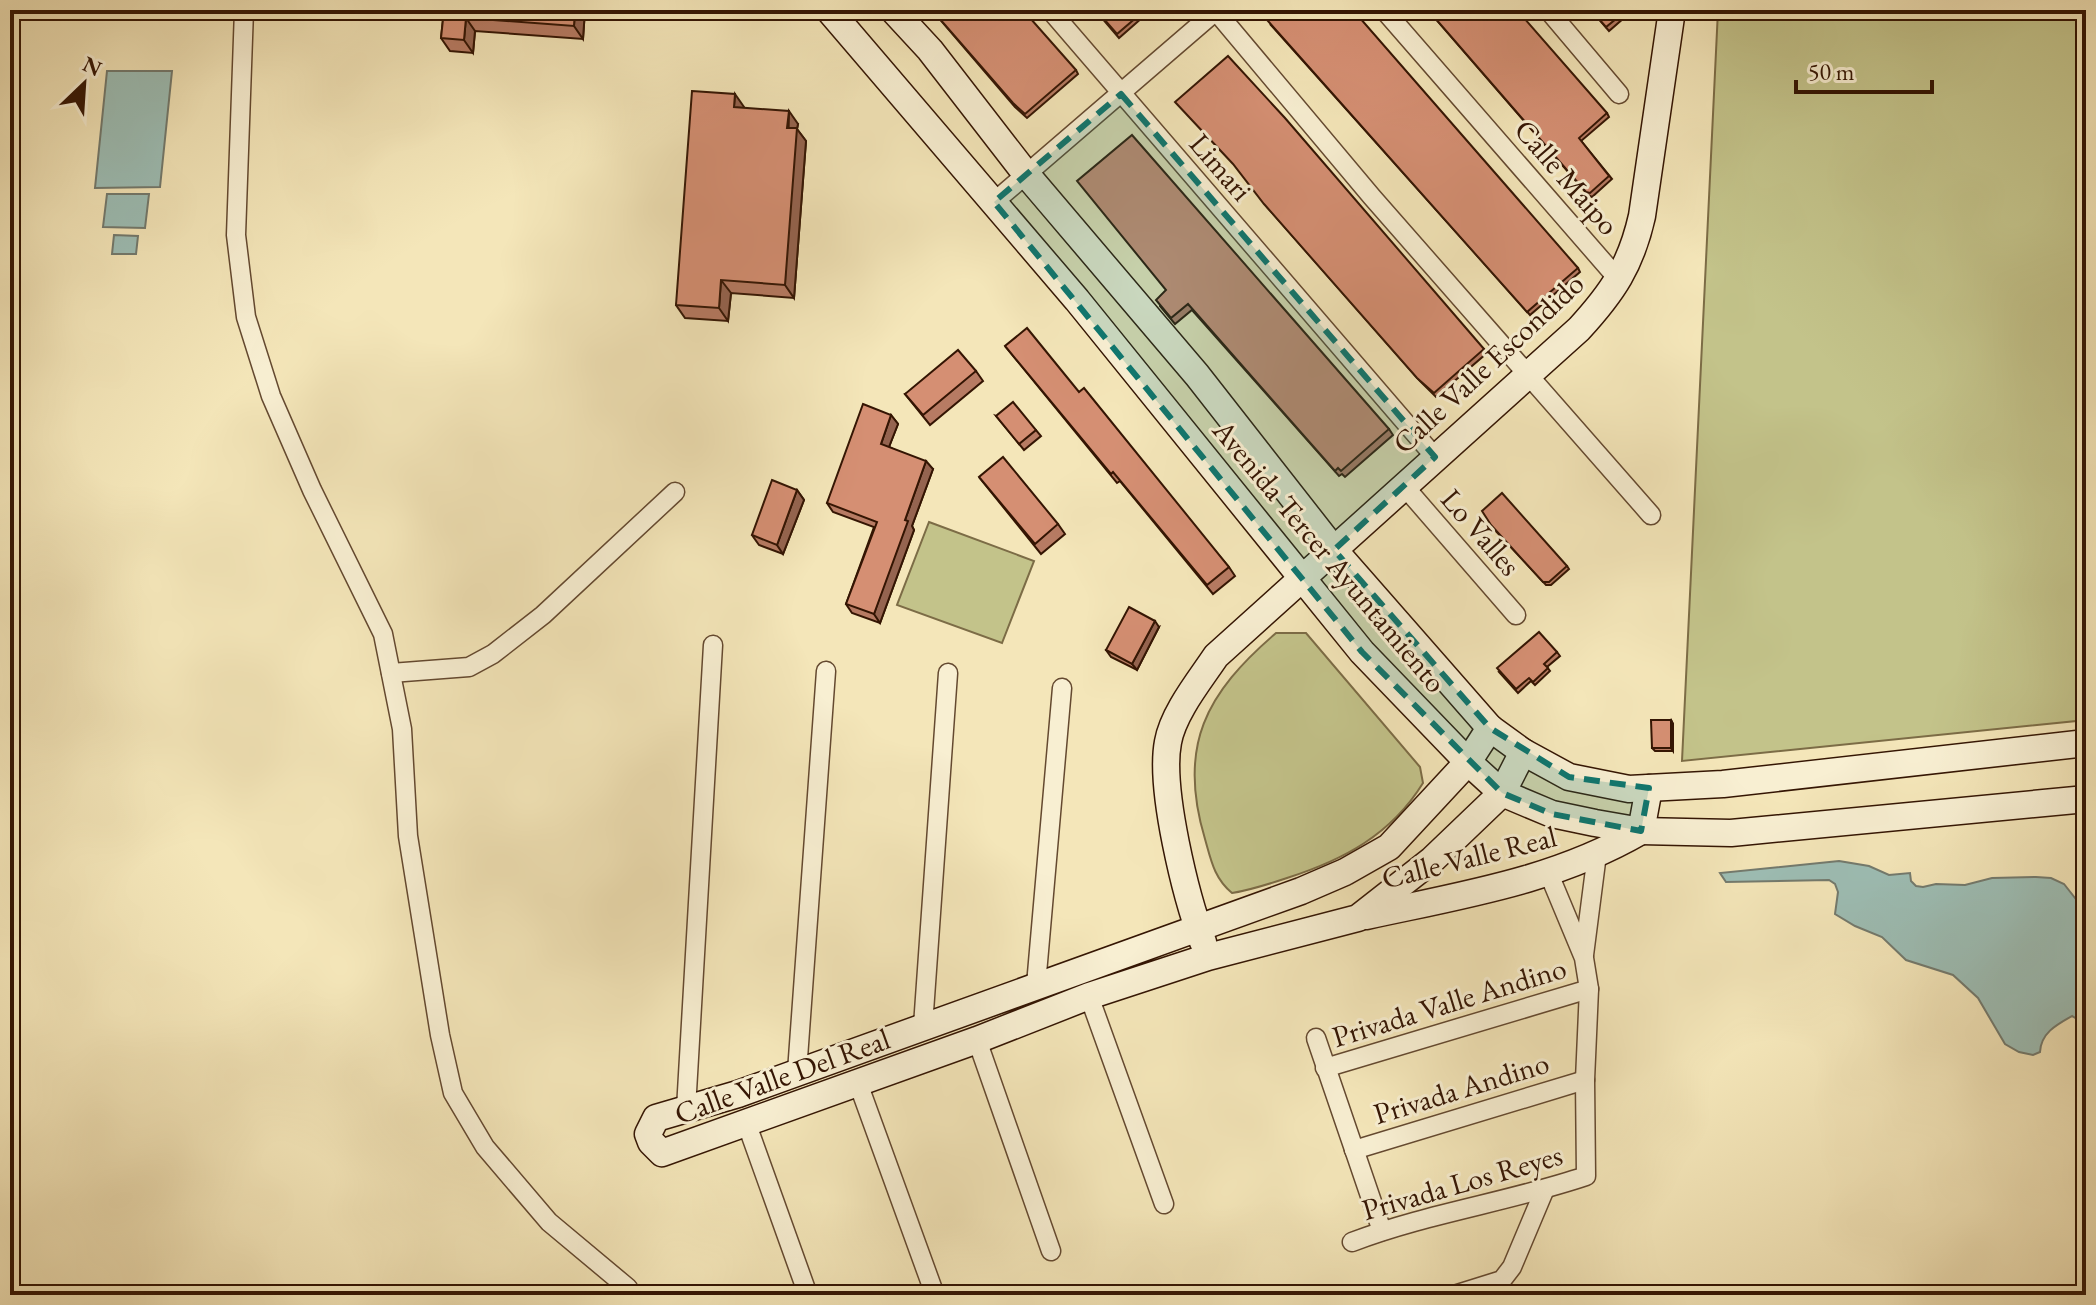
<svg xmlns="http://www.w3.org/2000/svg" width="2096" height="1305" viewBox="0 0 2096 1305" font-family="'EB Garamond',serif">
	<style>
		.green { fill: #c3c38a; stroke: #7c6c46; stroke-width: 2 }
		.water { fill: #9dbeb5; stroke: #737a6e; stroke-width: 2 }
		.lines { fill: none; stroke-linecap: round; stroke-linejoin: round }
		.street-casing { stroke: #644930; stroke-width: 21 }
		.secondary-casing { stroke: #341503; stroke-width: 29 }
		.street { stroke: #f8efd2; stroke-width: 18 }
		.secondary { stroke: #f8efd2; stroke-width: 26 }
		.wall { fill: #b77b63; stroke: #341503; stroke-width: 2 }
		.shaded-wall { fill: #956450; stroke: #341503; stroke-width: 2 }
		.building { fill: #d58f73; stroke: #341503; stroke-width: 2 }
		.marked { fill: #0f766e; fill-opacity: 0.2; stroke: #0f766e; stroke-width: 6; stroke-dasharray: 16 10; stroke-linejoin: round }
		.labels { text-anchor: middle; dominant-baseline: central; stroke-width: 6; stroke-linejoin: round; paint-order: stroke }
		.street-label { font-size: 30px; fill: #341503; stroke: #f8efd2 }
	</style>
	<rect width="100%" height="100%" fill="#f4e6b9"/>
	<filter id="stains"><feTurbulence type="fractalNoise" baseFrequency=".0025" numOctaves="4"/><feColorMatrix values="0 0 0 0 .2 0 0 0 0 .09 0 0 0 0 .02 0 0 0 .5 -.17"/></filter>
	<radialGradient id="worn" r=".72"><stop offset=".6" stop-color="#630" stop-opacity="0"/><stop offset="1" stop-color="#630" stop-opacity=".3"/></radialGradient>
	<g class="green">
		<path d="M1718 10H2086V720L1682 761Z"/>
		<path d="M929 522 1034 561 1002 643 897 605Z"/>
		<path d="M1276 633H1306L1420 767 1423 783C1391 835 1343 860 1287 878 1269 884 1251 890 1232 893 1214 878 1211 860 1205 839 1177 746 1206 693 1276 633Z"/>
	</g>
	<g class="water">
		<path d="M107 71H172L160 187 95 188Z"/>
		<path d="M107 194H149L145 228 103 227Z"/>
		<path d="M114 235 138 236 136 254H112Z"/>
		<path d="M1839 861 1869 866 1889 875 1910 873 1911 881 1916 886 1923 887 1936 884 1965 885 1992 878 2036 877 2051 878 2064 884 2086 912V1040L2085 1024 2072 1016C2056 1025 2041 1033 2040 1052L2033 1055 2019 1052 2005 1044 1978 998 1953 975 1906 960 1882 937 1855 926 1835 914 1838 892 1835 884 1829 880 1726 882 1720 873Z"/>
	</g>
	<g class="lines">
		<defs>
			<g id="street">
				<path d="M244 10 236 235 246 317 271 396 312 490 383 634 402 729 408 836 440 1035 453 1093 485 1147 549 1222 628 1288"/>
				<path d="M1050 10 1435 457"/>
				<path d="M1215 10 1372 197 1651 515"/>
				<path d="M1384 10 1619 280"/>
				<path d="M1548 10 1619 94"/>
				<path d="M994 202 1217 10"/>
				<path d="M1404 486 1516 615"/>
				<path d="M391 673 469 667 493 654 543 615 675 492"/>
				<path d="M1584 955 1597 854"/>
				<path d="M1036 985 1062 688"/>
				<path d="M1089 996 1164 1204"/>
				<path d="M923 1026 948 673"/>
				<path d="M1316 1038 1382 1231"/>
				<path d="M977 1040 1051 1251"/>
				<path d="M1325 1068 1589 989"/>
				<path d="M797 1072 826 671"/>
				<path d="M858 1083 935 1295"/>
				<path d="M686 1109 713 645"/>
				<path d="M746 1122 808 1295"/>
				<path d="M1354 1150 1585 1080"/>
				<path d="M1352 1242C1428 1213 1509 1202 1586 1176L1585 1080 1589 989 1584 958 1549 874"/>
				<path d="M1454 1295 1502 1280 1512 1267 1544 1191"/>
			</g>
			<g id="secondary">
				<path d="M829 10 1077 300 1362 652 1468 762 1502 793 1552 814 1595 823 1641 831 1731 833 2086 799"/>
				<path d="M893 10 930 50 1026 174 1197 375 1334 550 1490 728 1523 752 1569 777 1629 789 1723 784 2086 743"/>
				<path d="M1490 728 1468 762 1389 847 1345 872 1301 891 738 1094 656 1118 648 1134 651 1142 662 1153 977 1040 1089 996 1208 957 1358 918 1432 860 1502 793 1523 752"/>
				<path d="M1366 916C1462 895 1555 881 1641 831L1649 788"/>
				<path d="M1203 942C1186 897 1159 789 1168 742 1173 713 1200 680 1216 656L1579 329C1613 292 1631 265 1642 216L1672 10"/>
			</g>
		</defs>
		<use href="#street" class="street-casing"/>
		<use href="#secondary" class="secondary-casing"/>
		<use href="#street" class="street"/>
		<use href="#secondary" class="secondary"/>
	</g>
	<g class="wall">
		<path d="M444 10H585L583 39 475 31 473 53 450 51 441 38Z"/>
		<path d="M932 10 1076 70 1078 74 1027 118 1015 107Z"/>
		<path d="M1095 10H1151L1119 38Z"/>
		<path d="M1428 10 1607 113 1609 117 1581 141 1612 179 1592 197 1588 195Z"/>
		<path d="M1591 10H1632V11L1609 31Z"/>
		<path d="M1270 24 1578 268 1580 272 1530 315Z"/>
		<path d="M744 108 798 124 797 129 806 141 794 298 731 293 728 321 685 318 676 305Z"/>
		<path d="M1267 207 1484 349 1487 353 1436 397 1420 381Z"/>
		<path d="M1166 291 1389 429 1393 435 1345 477 1342 474 1339 476 1192 310 1175 324 1160 306Z"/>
		<path d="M1005 346 1079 392 1229 567 1235 576 1213 594 1120 481 1117 483Z"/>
		<path d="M976 371 983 381 930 425 905 394Z"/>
		<path d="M891 415 898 424 889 447 933 469 912 526 914 530 880 623 852 613 846 604 874 527 833 512 827 503Z"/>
		<path d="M996 416 1036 430 1041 436 1024 450Z"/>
		<path d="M979 477 1058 524 1065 534 1041 554Z"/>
		<path d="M797 490 804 500 783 554 759 545 752 535Z"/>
		<path d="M1493 528 1567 566 1569 569 1551 585H1546Z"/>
		<path d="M1159 627 1137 670 1111 657 1106 650Z"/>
		<path d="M1557 652 1560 656 1547 667 1550 671 1535 685 1531 681 1518 693 1499 672Z"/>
		<path d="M1671 720 1673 724V751H1655L1652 748Z"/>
	</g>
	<g class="shaded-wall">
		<path d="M575 10H585L583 39 574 26Z"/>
		<path d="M466 18 475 31 473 53 464 40Z"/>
		<path d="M735 94 744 107 743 120 734 107Z"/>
		<path d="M789 111 798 124 797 129 806 141 794 298 785 285Z"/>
		<path d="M721 280 731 293 728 321 719 308Z"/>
		<path d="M891 415 898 424 887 452 881 444Z"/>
		<path d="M926 461 933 469 912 526 914 530 880 623 874 614 905 520Z"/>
		<path d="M797 490 804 500 783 554 777 545Z"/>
		<path d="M1155 621 1159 627 1137 670 1132 664Z"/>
		<path d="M1671 720 1673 724V751L1671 748Z"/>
	</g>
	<g class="building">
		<path d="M444 10H575L574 26 466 18 464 40 441 38Z"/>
		<path d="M932 10H1023L1076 70 1025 114 1013 103Z"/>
		<path d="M1096 10H1145L1117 34Z"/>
		<path d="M1280 10H1353L1578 268 1527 312 1268 21Z"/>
		<path d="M1428 10H1517L1607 113 1579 138 1609 176 1590 193 1586 192Z"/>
		<path d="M1591 10H1627L1606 27Z"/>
		<path d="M1228 56 1285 118 1484 349 1434 393 1417 378 1264 204 1233 164 1175 102Z"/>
		<path d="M692 91 735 94 734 107 789 111 787 128H797L785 285 721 280 719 308 676 305Z"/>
		<path d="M1132 135 1389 429 1341 471 1338 468 1335 471 1188 304 1171 318 1156 300 1166 290 1077 181Z"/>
		<path d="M1027 328 1079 392 1084 388 1229 567 1207 585 1113 472 1111 474 1005 346Z"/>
		<path d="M958 350 976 371 923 415 905 394Z"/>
		<path d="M1013 402 1036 430 1019 444 996 416Z"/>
		<path d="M863 404 891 415 881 444 926 461 905 520 908 521 874 614 846 604 877 522 827 503Z"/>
		<path d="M1003 457 1058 524 1035 544 979 477Z"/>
		<path d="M772 480 797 490 777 545 752 535Z"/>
		<path d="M1502 493 1567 566 1549 582H1543L1491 525 1482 511Z"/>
		<path d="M1129 607 1155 621 1132 664 1106 650Z"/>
		<path d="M1539 632 1557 652 1544 664 1548 668 1533 682 1529 678 1516 689 1497 668Z"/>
		<path d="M1651 720H1671V748H1652Z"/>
	</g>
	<path class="marked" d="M1121 94 1435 457 1334 550 1490 728 1569 777 1649 788 1641 831 1552 814 1502 793 1362 652 994 202Z"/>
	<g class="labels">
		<g class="street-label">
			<text transform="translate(1221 167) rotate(49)">Limari</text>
			<text transform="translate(1567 177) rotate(49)">Calle Maipo</text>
			<text transform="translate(1488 363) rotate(-43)">Calle Valle Escondido</text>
			<text transform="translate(1481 532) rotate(49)">Lo Valles</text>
			<text transform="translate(1330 556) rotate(50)">Avenida Tercer Ayuntamiento</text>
			<text transform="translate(1469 857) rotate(-14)">Calle Valle Real</text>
			<text transform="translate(1449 1002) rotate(-17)">Privada Valle Andino</text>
			<text transform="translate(782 1076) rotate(-20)">Calle Valle Del Real</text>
			<text transform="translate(1461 1088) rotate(-17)">Privada Andino</text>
			<text transform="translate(1462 1182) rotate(-16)">Privada Los Reyes</text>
		</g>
	</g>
	<rect width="2096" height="1305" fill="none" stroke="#f4e6b9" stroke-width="40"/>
	<rect x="12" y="12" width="2072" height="1281" fill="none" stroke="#341503" stroke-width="4"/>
	<rect x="20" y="20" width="2056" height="1265" fill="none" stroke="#341503" stroke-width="2"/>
	<g transform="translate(84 84) rotate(25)" stroke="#f8efd2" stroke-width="6" paint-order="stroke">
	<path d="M0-6L14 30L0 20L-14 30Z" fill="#341503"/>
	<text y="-12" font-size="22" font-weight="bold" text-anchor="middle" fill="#341503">N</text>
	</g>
	<path d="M1796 80v12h136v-12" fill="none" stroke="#341503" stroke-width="4"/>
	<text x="1808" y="80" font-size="24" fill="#341503" stroke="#f8efd2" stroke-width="6" paint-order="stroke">50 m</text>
	<rect width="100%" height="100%" filter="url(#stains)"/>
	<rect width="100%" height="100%" fill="url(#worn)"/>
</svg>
